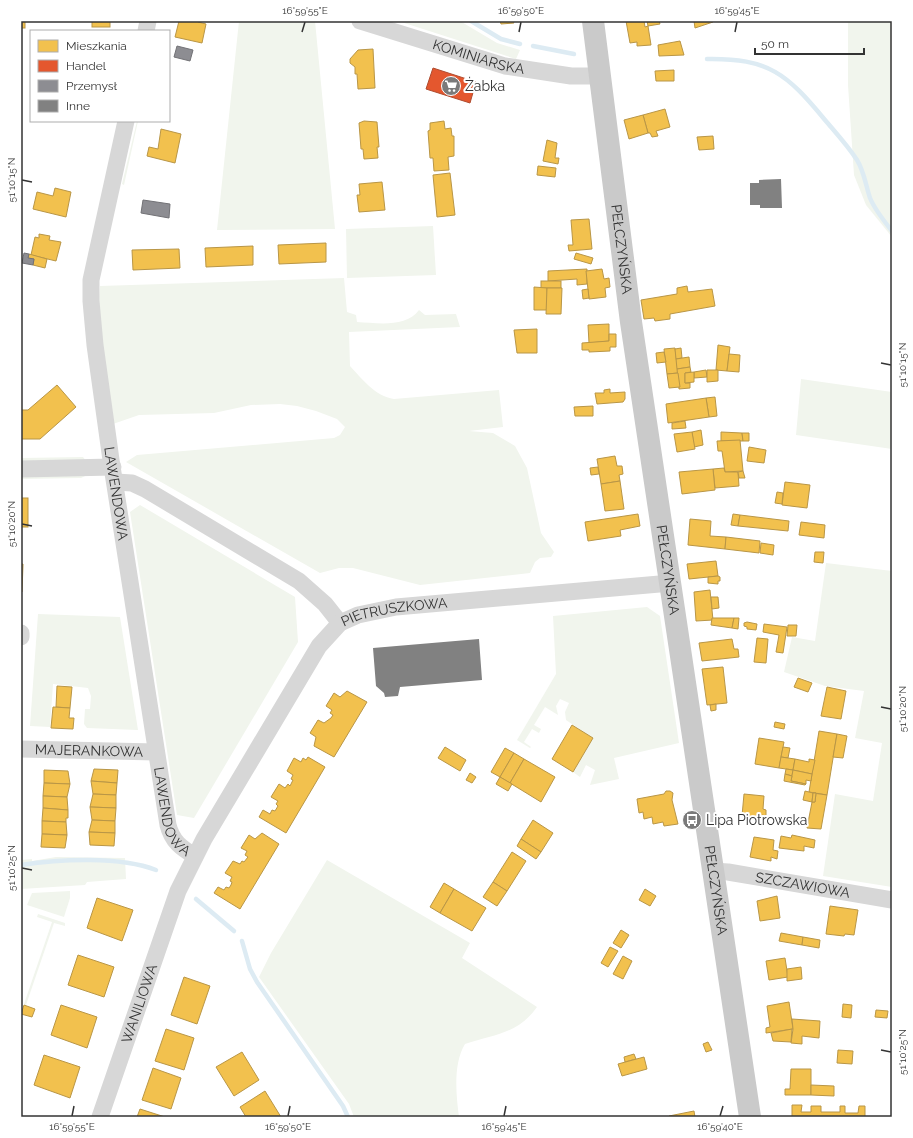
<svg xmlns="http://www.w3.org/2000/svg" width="913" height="1138" viewBox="0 0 913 1138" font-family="Raleway,sans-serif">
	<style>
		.green { fill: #f1f5ed }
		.homes { fill: #f2c14e; stroke: #b99646 }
		.shops { fill: #e4572e; stroke: #af4c30 }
		.industry { fill: #8d8d92; stroke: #727276 }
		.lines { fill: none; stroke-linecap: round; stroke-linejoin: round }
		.stream { stroke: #ddebf3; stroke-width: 4.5 }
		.building { fill: #818181 }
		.minor { stroke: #d7d7d7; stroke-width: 17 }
		.major { stroke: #cacaca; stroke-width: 22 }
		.ticks { fill: none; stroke: #333; stroke-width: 1.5 }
		.labels { text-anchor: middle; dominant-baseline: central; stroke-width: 4; stroke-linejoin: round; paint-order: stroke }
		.street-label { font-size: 14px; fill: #333; stroke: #fff }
		.poi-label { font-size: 14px; fill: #333; stroke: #fff; text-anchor: start }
		.neatline { fill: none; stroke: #333; stroke-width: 1.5 }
		.ticks-label { font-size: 10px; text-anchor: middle; fill: #333 }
	</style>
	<rect width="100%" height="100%" fill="#fff"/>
	<g class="green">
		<path d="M239 21H315L335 229 217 230Z"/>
		<path d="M398 21H460L497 43 520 50 516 59Z"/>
		<path d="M848 21H892V237L866 205 854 175 848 85Z"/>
		<path d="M137 121H138L124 185 122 184Z"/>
		<path d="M433 226 436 275 347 278 346 229Z"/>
		<path d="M344 278 347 312 356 315 357 322C377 323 406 328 419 310L425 315 456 314 460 327 349 332 350 366C362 379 375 396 394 399L499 390 503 427 469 431 493 433 515 446 527 468 541 533 554 552 551 557 540 558 535 562 530 573 420 585 353 568H339L320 573 126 462 137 455 334 438 340 435 345 427 337 419 316 411 297 406 280 404 251 405 214 413 139 415 113 424C107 379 96 331 100 286Z"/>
		<path d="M801 379 892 392V449L796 435Z"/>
		<path d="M83 457 86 461 21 462V458Z"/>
		<path d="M21 475 85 476 81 478 21 479Z"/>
		<path d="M140 505 295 597 298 642 194 818 177 815 130 512Z"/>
		<path d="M826 563 892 571V887L823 876 835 794 873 801 882 743 855 738 864 691 825 686 784 672 792 637 815 641Z"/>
		<path d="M647 607 660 616 679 743 614 758 619 779 590 785 595 770 586 765 580 777 573 772 593 738 566 720 565 712 569 703 560 699 556 706 558 715 545 707 534 725 541 729 539 733 532 729 524 742 531 747 530 748 517 740 556 674 553 616Z"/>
		<path d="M38 614 120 617 138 730 87 728 84 724 85 709H90L91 696 88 688 53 684 50 727 30 726Z"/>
		<path d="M56 857 125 858 126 879 87 882 85 885 21 889V860L32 859V861Z"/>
		<path d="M327 860 470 943 462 958 537 1007C518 1034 495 1034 465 1044 453 1064 456 1094 459 1117H354L349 1104 259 977 271 953Z"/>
		<path d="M70 891V898L64 917 27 905 32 893Z"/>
		<path d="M38 914 65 923V926L54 923 26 1005 24 1004 52 922 37 917Z"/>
	</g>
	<g class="homes">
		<rect x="21" y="21" width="4" height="7"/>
		<rect x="92" y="21" width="18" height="6"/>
		<path d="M179 21H198V22L206 24 202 43 175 37Z"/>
		<path d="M500 21H513L514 23 501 24Z"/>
		<path d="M626 21H644L645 27 648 26 651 45 637 46V42L630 43Z"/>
		<path d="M647 21H659L660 24 648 26Z"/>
		<path d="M694 21H713V22L695 28Z"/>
		<path d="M680 41 684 55 659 56 658 45Z"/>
		<path d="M373 49 375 88 358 89 357 74H355V67L350 63V59L358 50Z"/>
		<path d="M674 70V81H656L655 71Z"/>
		<path d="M665 109 670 127 656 131 658 136 652 137 650 133H648L643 115Z"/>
		<path d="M643 115 648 133 629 139 624 120Z"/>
		<path d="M364 121 377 122 379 147H377L378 158 364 159 363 149H361L359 123Z"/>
		<path d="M444 121 445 129 451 128 452 136H454V156L448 157 449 170 434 171 433 158H430L428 131 430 130V123Z"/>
		<path d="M161 129 181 134 175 163 147 156 149 147 158 149Z"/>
		<path d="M713 136 714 149 699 150 697 137Z"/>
		<path d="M547 140 557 143 555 158H559L558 164 543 161Z"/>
		<path d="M538 166 556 168 555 177 537 175Z"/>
		<path d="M450 173 455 215 437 217 433 175Z"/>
		<path d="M382 182 385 210 359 212 357 195H360L359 184Z"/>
		<path d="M55 188 71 192 66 217 33 209 37 192 53 196Z"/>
		<path d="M589 219 592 249 569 251 568 245H573L571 220Z"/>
		<path d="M39 234 50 236 49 240 61 242 56 261 31 255 35 237 39 238Z"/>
		<path d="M326 243V262L279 264 278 245Z"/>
		<path d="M253 246V265L206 267 205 248Z"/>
		<path d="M179 249 180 268 133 270 132 250Z"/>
		<path d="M576 253 593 258 591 264 574 259Z"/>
		<path d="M29 254 47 259 45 268 33 265 34 259 28 258Z"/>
		<path d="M587 269V284L577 285V279L548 281V271Z"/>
		<path d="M602 269 604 279 609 278 610 287 605 288 606 297 589 299 586 271Z"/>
		<rect x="541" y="281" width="20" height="7"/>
		<path d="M687 286 688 292 712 289 715 306 670 314V319L655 321 654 318 644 319 641 300 677 294V288Z"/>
		<path d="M534 287 547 288V310H534Z"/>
		<path d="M547 288H562L561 314H546Z"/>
		<path d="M588 289 589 298 583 299 582 290Z"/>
		<path d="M609 324V341L589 343 588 325Z"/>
		<path d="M537 329V353H517L514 330Z"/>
		<path d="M609 334H616V347H610V351L589 352V350H582V343L609 341Z"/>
		<path d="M718 345 730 347 727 371 716 370Z"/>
		<path d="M675 348 678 373 667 374 664 349Z"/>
		<path d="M681 348 682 358 676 359 675 349Z"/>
		<path d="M664 352 666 362 657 363 656 353Z"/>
		<path d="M729 354 740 355 739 372 727 371Z"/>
		<path d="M689 357 690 367 677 369 676 359Z"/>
		<path d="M690 367 691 372 685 373V383H690V388L679 389 677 369Z"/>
		<path d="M706 370 707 377 694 378V372Z"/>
		<path d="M707 370H718V381L707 382Z"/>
		<path d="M694 372V382L685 383V373Z"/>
		<path d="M678 373 680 387 669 388 667 374Z"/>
		<path d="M57 385 76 407 40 439H21V410H28Z"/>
		<path d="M610 389V393L625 392V399L623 402 597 404 595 393H604V390Z"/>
		<path d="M715 397 717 416 709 417 706 398Z"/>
		<path d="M706 398 709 417 668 423 666 404Z"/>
		<path d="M593 406V416H575L574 407Z"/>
		<path d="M685 421 686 428 672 429V423Z"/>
		<path d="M701 430 703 445 694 447 692 432Z"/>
		<path d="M692 432 695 449 677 452 674 434Z"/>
		<path d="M721 432 742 433 743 441H721Z"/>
		<path d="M742 433H749V441H743Z"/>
		<path d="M740 440 743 471 725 472 722 451H718L717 441Z"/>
		<path d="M749 447 766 450 764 463 747 461Z"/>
		<path d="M615 456 617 466H622L623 474 619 475 620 481 601 484 597 459Z"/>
		<path d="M598 467 599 474 591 475 590 468Z"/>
		<path d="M724 468 725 472H738L739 486 715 488 713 469Z"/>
		<path d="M713 469 715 490 682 494 679 472Z"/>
		<path d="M743 471 745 478H739L738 472Z"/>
		<path d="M620 481 624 509 605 511 601 484Z"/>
		<path d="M785 482 810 485 807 508 782 505Z"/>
		<path d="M777 492 783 493 782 504 775 503Z"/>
		<rect x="21" y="498" width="7" height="29"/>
		<path d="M638 514 640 526 620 530 621 536 588 541 585 522Z"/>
		<path d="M733 514 740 515 738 526 731 525Z"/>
		<path d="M740 515 789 521 788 531 738 526Z"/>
		<path d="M690 519 711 521 710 536 726 537 725 549 688 545Z"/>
		<path d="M801 522 825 525 824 538 799 535Z"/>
		<path d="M726 537 760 541 759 553 725 549Z"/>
		<path d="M761 543 774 545 773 555 760 553Z"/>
		<path d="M815 552H824L823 563 814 562Z"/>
		<path d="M716 561 718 576 689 579 687 564Z"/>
		<path d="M21 564H23L22 592H21Z"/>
		<path d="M718 576 720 577V581H718V584L708 583V577Z"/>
		<path d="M710 590 713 620 696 621 694 592Z"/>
		<path d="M711 597H718L719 608 712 609Z"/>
		<path d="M712 618H734L732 628 711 625Z"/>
		<path d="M734 618H739L738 629 732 628Z"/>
		<path d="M747 622 757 624 756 630 747 629V627L744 626V623Z"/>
		<path d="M764 624 787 627 783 653 776 652 779 635 763 632Z"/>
		<path d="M788 625H797L796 636H787Z"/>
		<path d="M757 638 768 639 766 663 754 662Z"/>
		<path d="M732 639 734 649H738L739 657 702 661 699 643Z"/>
		<path d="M723 667 727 703 707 705 702 669Z"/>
		<path d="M798 678 812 683 808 692 794 687Z"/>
		<path d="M57 686 72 687 70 708 56 707Z"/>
		<path d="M827 687 846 691 841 719 821 716Z"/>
		<path d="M347 691 367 702 334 757 314 746 316 737 310 733 318 720 324 723 331 718 333 715 330 713 332 710 326 706 334 693 340 697Z"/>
		<path d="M716 704V710L711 711 710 705Z"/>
		<path d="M53 707 70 708 69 718H74L73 729 51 728Z"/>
		<path d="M775 722 785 724 784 729 774 727Z"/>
		<path d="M572 725 593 738 573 772 552 759Z"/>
		<path d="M819 731 837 734 827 795 809 792Z"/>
		<path d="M837 734 847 736 843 758 833 757Z"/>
		<path d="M759 738 784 742 779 768 755 764Z"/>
		<path d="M445 747 466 760 460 771 438 758Z"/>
		<path d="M783 747 790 748 788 758 781 757Z"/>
		<path d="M505 748 514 753 500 777 491 772Z"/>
		<path d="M514 753 524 759 510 783 500 777Z"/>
		<path d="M308 757 325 767 286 833 259 817 263 810 270 814 272 810 275 811 278 806 276 804 278 801 271 797 279 784 285 788 288 784 290 786 293 780 291 779 293 775 287 771 294 758 301 762 303 758 306 760Z"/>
		<path d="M781 757 795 759 793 770 779 768Z"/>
		<path d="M524 759 555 777 541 802 510 783Z"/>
		<path d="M795 759 809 762V759L815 760 812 774 793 770Z"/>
		<path d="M94 769 118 770 117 783 91 781Z"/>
		<path d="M786 769 793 770 792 776 785 774Z"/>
		<path d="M44 770 68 771 70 784 44 783Z"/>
		<path d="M793 770 812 774 811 781 806 780V784L791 781Z"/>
		<path d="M470 773 476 777 472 783 466 780Z"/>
		<path d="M785 774 792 776 791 781 806 784 805 785 784 781Z"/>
		<path d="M500 777 512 784 508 791 496 784Z"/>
		<path d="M91 781 117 783 116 795 93 794Z"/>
		<path d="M44 783 70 784 67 797 43 796Z"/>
		<path d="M666 791H670L673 793 672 800 678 824 664 826 663 822 653 824 652 817 644 819 643 812 639 813 637 799 664 794Z"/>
		<path d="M805 791 813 793 812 802 803 800Z"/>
		<path d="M813 793 827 795 821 829 807 828 812 802H815L816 793Z"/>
		<path d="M813 793H816L815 802H812Z"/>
		<path d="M93 794 116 795V808L90 807Z"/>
		<path d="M744 794 764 796 763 809 766 810V816L762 815V818L742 816Z"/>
		<path d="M43 796 67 797 68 810 43 808Z"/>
		<path d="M90 807 116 808 115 821 92 820Z"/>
		<path d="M43 808 68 810V818H66V822L42 821Z"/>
		<path d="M92 820 115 821V833L89 832Z"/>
		<path d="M533 820 553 833 541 852 521 839Z"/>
		<path d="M42 821 66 822 67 835 42 834Z"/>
		<path d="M89 832 115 833 114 846 90 845Z"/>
		<path d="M262 833 279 844 240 909 214 893 218 887 224 890 226 887 229 888 231 885 232 882 230 881 232 877 225 873 233 861 240 864 242 861 244 862 248 857 245 855 247 851 241 848 249 835 255 839Z"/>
		<path d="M42 834 67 835 65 848 41 847Z"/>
		<path d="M792 835 815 840 814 848 804 846V851L779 848 781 836 791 838Z"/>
		<path d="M754 837 774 840 773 850 778 851 777 859 771 857V861L750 857Z"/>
		<path d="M521 839 541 852 536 859 517 846Z"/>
		<path d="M512 852 526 861 507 891 493 882Z"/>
		<path d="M493 882 507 891 497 906 483 897Z"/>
		<path d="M444 883 454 889 440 913 430 907Z"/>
		<path d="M454 889 486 908 472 931 440 913Z"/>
		<path d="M645 889 656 896 650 906 639 900Z"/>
		<path d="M777 896 780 918 760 921 757 901Z"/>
		<path d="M97 898 133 910 122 941 87 928Z"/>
		<path d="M830 906 858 910 854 935 845 934 844 936 826 934Z"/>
		<path d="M621 930 629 935 621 948 613 943Z"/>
		<path d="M781 933 803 937 802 945 779 941Z"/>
		<path d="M803 937 820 940 819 948 802 945Z"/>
		<path d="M610 947 618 951 608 967 601 963Z"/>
		<path d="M78 955 114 967 104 997 68 985Z"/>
		<path d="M623 956 632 961 623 979 613 974Z"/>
		<path d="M785 958 788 977 769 980 766 961Z"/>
		<path d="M801 967 802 979 787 981V969Z"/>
		<path d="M184 977 210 986 197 1024 171 1015Z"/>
		<path d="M789 1002 793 1029 766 1033V1028L770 1027 767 1006Z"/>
		<path d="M843 1004 852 1005 851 1018 842 1017Z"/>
		<path d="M24 1005 35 1009 32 1017 21 1014Z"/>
		<path d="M61 1005 97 1017 87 1048 51 1035Z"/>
		<path d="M876 1010 888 1011 887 1018 875 1017Z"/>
		<path d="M792 1019 820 1021 819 1038 802 1036V1044L791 1043 793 1029Z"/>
		<path d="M166 1029 194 1038 184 1070 155 1061Z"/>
		<path d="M792 1029 791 1042 773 1041 771 1033Z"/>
		<path d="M708 1042 712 1050 706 1052 703 1044Z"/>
		<path d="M838 1050 853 1051 852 1064 837 1063Z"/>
		<path d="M242 1052 259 1080 234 1096 216 1067Z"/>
		<path d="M634 1054 636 1059 625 1062 624 1057Z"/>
		<path d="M44 1055 80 1067 70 1098 34 1085Z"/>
		<path d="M644 1057 647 1069 622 1076 618 1064Z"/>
		<path d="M153 1068 181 1078 171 1109 142 1100Z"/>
		<path d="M791 1069H811V1095H785V1089H790Z"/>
		<path d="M811 1085 834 1086V1096L811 1095Z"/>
		<path d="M265 1091 281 1117H246L240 1107Z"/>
		<path d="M792 1105H802L801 1112H811V1106H821V1112H840V1106H845V1113H858L859 1106H865V1117H792Z"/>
		<path d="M140 1109 165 1117H137Z"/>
		<path d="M694 1111 695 1117H669V1116Z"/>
	</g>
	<path class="shops" d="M433 68 476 82 470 103 426 89Z"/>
	<g class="industry">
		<path d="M177 46 193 50 190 61 174 57Z"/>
		<path d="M143 200 170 204 169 218 141 213Z"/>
		<path d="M24 253 29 254 28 258 34 259 33 265 22 263Z"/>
	</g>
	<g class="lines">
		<g class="stream">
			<path d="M471 21 501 39 520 44"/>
			<path d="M533 46 574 54"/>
			<path d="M707 59C769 58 787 74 825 120 836 133 848 146 857 160 864 171 866 186 870 198 875 210 884 221 892 231"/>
			<path d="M21 865C60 859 120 856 156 870"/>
			<path d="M196 899 234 931"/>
			<path d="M242 941 250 969 257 982 343 1106 348 1117"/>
		</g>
	</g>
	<g class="building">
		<path d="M781 179 782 208H760V205H750V183H759V180Z"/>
		<path d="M479 639 482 680 400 687 398 696 385 697 384 693 376 686 373 648Z"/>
	</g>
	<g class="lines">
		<g class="minor">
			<path id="s1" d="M360 21 505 66 571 76H601"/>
			<path d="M146 31 148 21"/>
			<path id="s2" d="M126 121 91 280V301L95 345 111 460 168 825C172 841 181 848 195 856"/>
			<path d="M21 469 113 467"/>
			<path d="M116 482 132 483 145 489 299 581 325 604 340 623"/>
			<path d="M21 633V637"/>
			<path id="s3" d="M21 749 156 752"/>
			<path id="s4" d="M713 871 728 872 892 900"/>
			<path id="s5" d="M100 1117 178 891 204 839 319 646 340 623 358 615 396 607 671 583"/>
		</g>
		<path class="major" id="s6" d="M593 21 631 322 750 1117"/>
	</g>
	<path class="ticks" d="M302 32 305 22M519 32 521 22M735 32 737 22M22 180 32 182M881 363 891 365M22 524 32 526M881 707 891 709M22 868 32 870M881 1050 891 1052M72 1116 74 1106M288 1116 290 1106M504 1116 506 1106M720 1116 723 1106"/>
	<defs>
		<symbol id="supermarket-disc" viewBox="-11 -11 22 22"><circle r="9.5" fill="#7a7a7a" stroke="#fff"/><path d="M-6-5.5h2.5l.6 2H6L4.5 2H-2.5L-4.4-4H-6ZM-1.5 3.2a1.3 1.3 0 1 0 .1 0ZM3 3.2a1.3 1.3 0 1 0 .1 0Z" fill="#fff"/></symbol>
		<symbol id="bus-disc" viewBox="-11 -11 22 22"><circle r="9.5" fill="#7a7a7a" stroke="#fff"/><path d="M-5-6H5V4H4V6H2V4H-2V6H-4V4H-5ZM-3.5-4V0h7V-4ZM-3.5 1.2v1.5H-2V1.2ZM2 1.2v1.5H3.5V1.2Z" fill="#fff"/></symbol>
	</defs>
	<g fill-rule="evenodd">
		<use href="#supermarket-disc" x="440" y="75" width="22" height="22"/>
		<use href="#bus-disc" x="681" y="809" width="22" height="22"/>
	</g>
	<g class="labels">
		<g class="street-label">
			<text stroke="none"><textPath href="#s1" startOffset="124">KOMINIARSKA</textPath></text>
			<text stroke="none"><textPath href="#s6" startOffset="230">PEŁCZYŃSKA</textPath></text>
			<text stroke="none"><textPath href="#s2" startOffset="378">LAWENDOWA</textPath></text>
			<text stroke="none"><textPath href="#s6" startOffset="554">PEŁCZYŃSKA</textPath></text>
			<text stroke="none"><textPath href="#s5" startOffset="609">PIETRUSZKOWA</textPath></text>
			<text stroke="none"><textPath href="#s3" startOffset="68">MAJERANKOWA</textPath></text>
			<text stroke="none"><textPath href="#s2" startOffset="702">LAWENDOWA</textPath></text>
			<text stroke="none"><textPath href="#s4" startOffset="91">SZCZAWIOWA</textPath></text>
			<text stroke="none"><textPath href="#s6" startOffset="878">PEŁCZYŃSKA</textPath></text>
			<text stroke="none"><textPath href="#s5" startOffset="120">WANILIOWA</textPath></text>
		</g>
		<g class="poi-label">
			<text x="465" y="86">Żabka</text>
			<text x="706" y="820">Lipa Piotrowska</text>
		</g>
	</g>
	<rect width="913" height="1138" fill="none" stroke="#ffffff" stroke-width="44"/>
	<rect x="30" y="30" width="140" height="92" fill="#ffffff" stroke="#adadad"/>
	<rect x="38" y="40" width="20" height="12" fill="#f2c14e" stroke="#adadad"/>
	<text x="66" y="50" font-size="12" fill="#333333">Mieszkania</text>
	<rect x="38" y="60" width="20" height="12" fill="#e4572e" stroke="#adadad"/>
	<text x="66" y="70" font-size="12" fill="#333333">Handel</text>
	<rect x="38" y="80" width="20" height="12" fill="#8d8d92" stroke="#adadad"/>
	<text x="66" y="90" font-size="12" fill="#333333">Przemysł</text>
	<rect x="38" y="100" width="20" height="12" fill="#818181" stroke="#adadad"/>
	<text x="66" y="110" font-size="12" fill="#333333">Inne</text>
	<path d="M755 48v6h109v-6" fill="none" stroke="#333333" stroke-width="2"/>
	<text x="761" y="48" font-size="12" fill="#333333" stroke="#ffffff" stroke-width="3" paint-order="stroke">50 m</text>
	<rect x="22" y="22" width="869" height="1094" class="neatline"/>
	<g class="ticks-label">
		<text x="305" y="14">16°59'55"E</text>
		<text x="521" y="14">16°59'50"E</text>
		<text x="737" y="14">16°59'45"E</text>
		<text transform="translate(11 180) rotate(-90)" y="4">51°10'15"N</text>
		<text transform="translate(902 365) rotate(-90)" y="4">51°10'15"N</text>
		<text transform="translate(11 524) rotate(-90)" y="4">51°10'20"N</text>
		<text transform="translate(902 709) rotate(-90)" y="4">51°10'20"N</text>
		<text transform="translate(11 868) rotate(-90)" y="4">51°10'25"N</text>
		<text transform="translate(902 1052) rotate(-90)" y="4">51°10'25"N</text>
		<text x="72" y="1130">16°59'55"E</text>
		<text x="288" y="1130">16°59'50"E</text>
		<text x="504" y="1130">16°59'45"E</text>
		<text x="720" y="1130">16°59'40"E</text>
	</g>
</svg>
